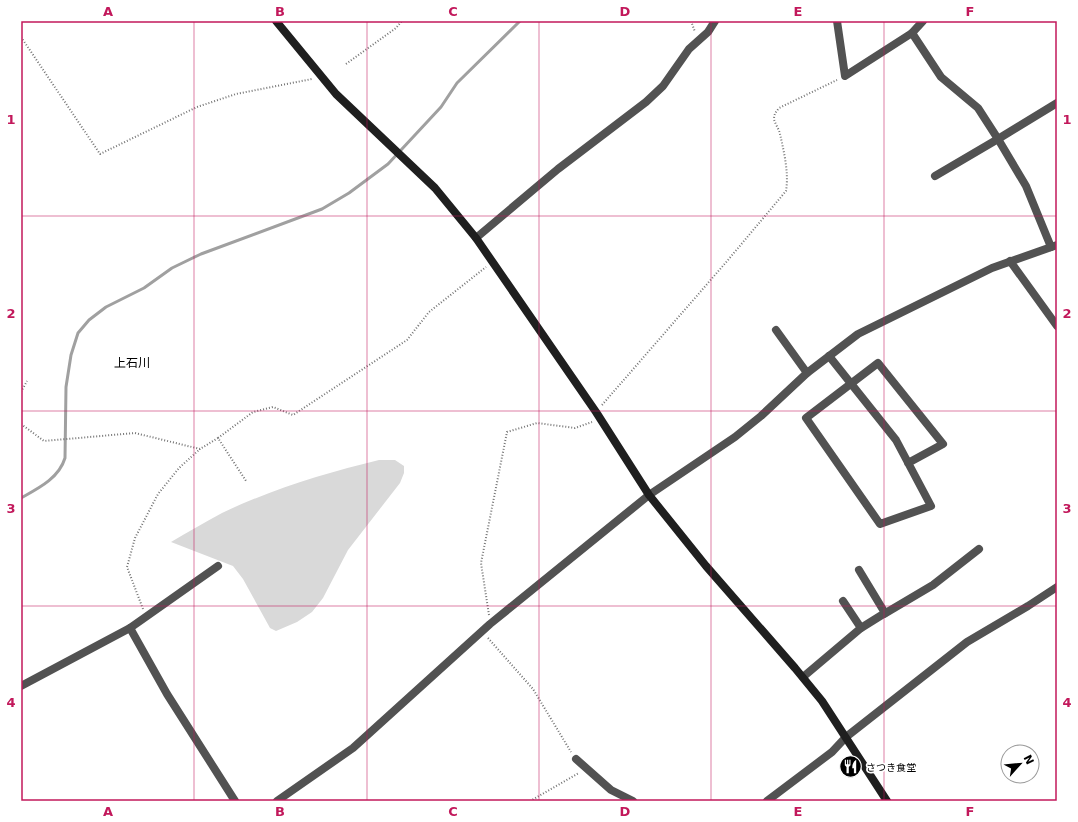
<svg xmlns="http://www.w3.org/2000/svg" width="1078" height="822" viewBox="0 0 1078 822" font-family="'DejaVu Sans','Noto Sans JP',sans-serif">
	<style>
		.green { fill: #d9d9d9 }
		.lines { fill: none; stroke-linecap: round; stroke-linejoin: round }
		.stream { stroke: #a0a0a0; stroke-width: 3 }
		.path { stroke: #747474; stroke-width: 2; stroke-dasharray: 1 2; stroke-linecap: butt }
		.street { stroke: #525252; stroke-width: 8 }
		.secondary { stroke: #1f1f1f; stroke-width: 8 }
		.grid { fill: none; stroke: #c2185b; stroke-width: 1; stroke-opacity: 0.55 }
		.labels { text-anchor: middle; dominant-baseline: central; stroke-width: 3.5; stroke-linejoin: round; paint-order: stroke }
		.poi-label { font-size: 10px; fill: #000; stroke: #fff; text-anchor: start }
		.quarter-label { font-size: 12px; fill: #000; stroke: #fff }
		.neatline { fill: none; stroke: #c2185b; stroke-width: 1.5 }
		.grid-label { font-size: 13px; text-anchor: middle; font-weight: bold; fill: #c2185b }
	</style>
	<rect width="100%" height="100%" fill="#fff"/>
	<path class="green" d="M379 460H395L404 466V473L400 483 348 550 323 598 312 612 297 622 276 631 270 628 243 579 233 566 171 542C188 532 205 522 222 513 272 489 326 473 379 460Z"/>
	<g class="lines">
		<path class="stream" d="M21 498C39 488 59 478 65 458L66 387 71 355 78 333 89 320 106 307 144 288 172 268 201 254 322 209 349 193 388 164 441 107 457 83 520 21"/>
		<g class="path">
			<path d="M691 21 695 32"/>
			<path d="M21 37 100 154 197 107 236 94 312 79"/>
			<path d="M346 64 396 28 402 21"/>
			<path d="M21 392 27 381"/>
			<path d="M602 405 728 260 786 191C789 173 784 152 780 134 779 129 775 124 774 119 774 114 776 112 779 108L837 80"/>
			<path d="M21 424 44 441 135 433 200 449 218 438 246 481"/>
			<path d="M218 438 253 412 273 407 293 415 407 340 429 312 486 267"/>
			<path d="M143 609 127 567 135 538 158 494 179 468 200 449"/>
			<path d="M489 615 481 563 507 432 537 423 575 428 592 422"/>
			<path d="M488 638 533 689 571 752"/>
			<path d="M530 801 579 773"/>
		</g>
		<g class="street">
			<path d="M837 21 845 76 912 33"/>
			<path d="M923 21 912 33 941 77 978 108 998 139 1057 103"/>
			<path d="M935 176 998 139 1026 186 1051 247"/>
			<path d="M476 238 558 169 646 102 663 86 689 49 708 32 715 21"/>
			<path d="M1010 261 1057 326"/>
			<path d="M776 330 807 373"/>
			<path d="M829 356 896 440 931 506 880 524 806 418 878 363 943 444 908 463"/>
			<path d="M843 601 861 628"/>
			<path d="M884 614 933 585 979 549"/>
			<path d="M130 628 218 566"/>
			<path d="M803 677 861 628 885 613 859 570"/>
			<path d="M21 686 130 628 167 694 235 801"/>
			<path d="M576 759 611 790 633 801"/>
			<path d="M277 801 353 748 490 624 649 495 735 437 761 416 807 373 858 334 992 268 1057 245"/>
			<path d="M767 801 832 752 846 737 967 642 1028 606 1057 587"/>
		</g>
		<path class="secondary" d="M276 21 336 94 435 188 476 238 596 412 649 495 706 566 795 668 822 701 887 801"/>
	</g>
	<path class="grid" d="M194 21V801M367 21V801M539 21V801M711 21V801M884 21V801M21 216H1057M21 411H1057M21 606H1057"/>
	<defs>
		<symbol id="restaurant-disc" viewBox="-11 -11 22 22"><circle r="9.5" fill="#000" stroke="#fff"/><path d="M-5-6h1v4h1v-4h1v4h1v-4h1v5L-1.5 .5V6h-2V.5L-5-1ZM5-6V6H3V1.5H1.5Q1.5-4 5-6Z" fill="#fff"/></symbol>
	</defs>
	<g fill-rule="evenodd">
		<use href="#restaurant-disc" x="838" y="754" width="25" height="25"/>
	</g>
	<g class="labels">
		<g class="poi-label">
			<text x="866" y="767">さつき食堂</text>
		</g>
		<g class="quarter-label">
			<text x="132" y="363">上石川</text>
		</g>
	</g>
	<rect width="1078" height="822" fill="none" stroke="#ffffff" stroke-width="44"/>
	<g transform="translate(1020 764) rotate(63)"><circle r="19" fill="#ffffff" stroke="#999999"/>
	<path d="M0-3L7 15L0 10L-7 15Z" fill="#000000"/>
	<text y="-6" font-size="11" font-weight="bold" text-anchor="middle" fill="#000000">N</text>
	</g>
	<rect x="22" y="22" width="1034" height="778" class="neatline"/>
	<g class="grid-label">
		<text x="108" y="16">A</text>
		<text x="280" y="16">B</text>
		<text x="453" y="16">C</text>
		<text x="625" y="16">D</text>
		<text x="798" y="16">E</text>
		<text x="970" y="16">F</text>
		<text x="11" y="124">1</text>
		<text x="1067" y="124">1</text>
		<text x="11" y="318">2</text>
		<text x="1067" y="318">2</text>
		<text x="11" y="513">3</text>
		<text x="1067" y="513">3</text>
		<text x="11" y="707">4</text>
		<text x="1067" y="707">4</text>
		<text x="108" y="816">A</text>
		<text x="280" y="816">B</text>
		<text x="453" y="816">C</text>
		<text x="625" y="816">D</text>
		<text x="798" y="816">E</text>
		<text x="970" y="816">F</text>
	</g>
</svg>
